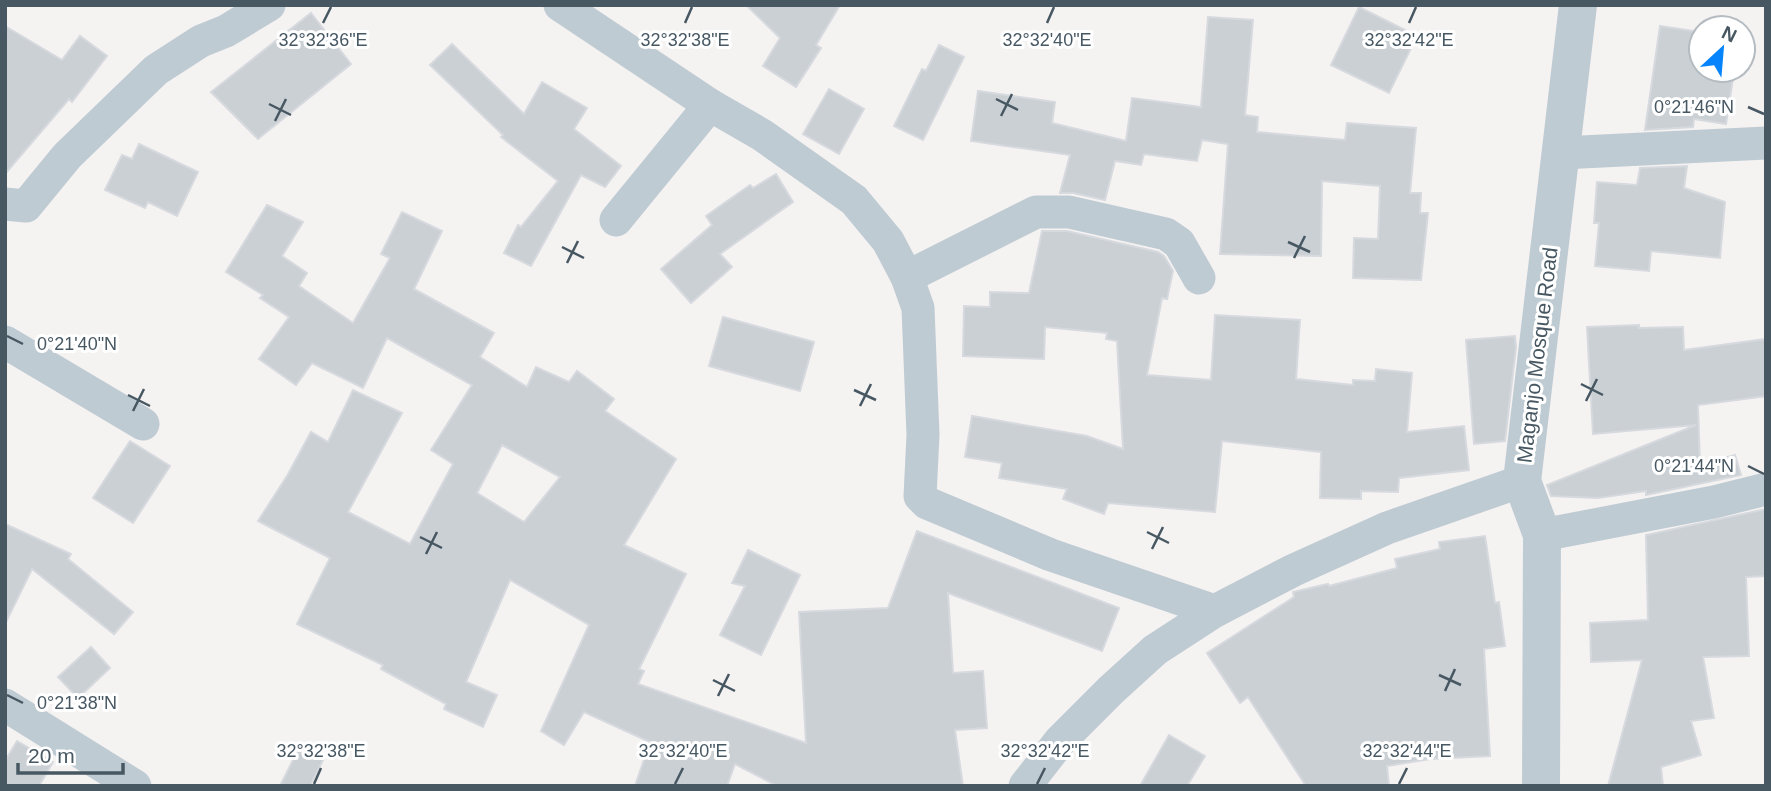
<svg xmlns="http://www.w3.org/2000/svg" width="1771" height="791" viewBox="0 0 1771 791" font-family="Helvetica,sans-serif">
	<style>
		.building { fill: #cbd0d5; stroke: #d6d9de; stroke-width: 2; fill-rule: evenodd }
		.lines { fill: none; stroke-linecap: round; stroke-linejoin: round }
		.minor { stroke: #bfcbd3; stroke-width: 33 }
		.tertiary { stroke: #bfcbd3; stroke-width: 38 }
		.ticks { fill: none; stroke: #475863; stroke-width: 2.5 }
		.labels { text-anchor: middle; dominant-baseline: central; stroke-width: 6; stroke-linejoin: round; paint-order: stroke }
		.street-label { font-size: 21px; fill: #475863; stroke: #fff }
		.ticks-label { font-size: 18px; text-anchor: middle; fill: #475863; stroke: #fff; stroke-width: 6; stroke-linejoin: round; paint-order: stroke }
	</style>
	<rect width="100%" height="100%" fill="#f5f2f2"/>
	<g class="building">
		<path d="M746 5H840L816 45 821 48 796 87 763 66 780 38Z"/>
		<path d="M1359 7 1417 36 1389 93 1331 65Z"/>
		<path d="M311 13 351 64 258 139 211 92Z"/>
		<path d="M1208 17 1253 20 1245 115 1258 117 1257 132 1345 140 1347 123 1416 128 1410 193H1421L1420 213H1428L1421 280 1353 278 1354 238 1378 239 1380 186 1322 181 1321 256 1220 254 1228 144 1202 140 1197 161 1144 154 1141 165 1115 161 1105 200 1073 193H1060L1070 155 971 141 978 91 1055 102 1052 123 1126 141 1132 98 1201 107Z"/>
		<path d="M5 26 62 60 80 36 107 56 72 102 69 99 5 174Z"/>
		<path d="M1660 26 1701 32V70L1734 72 1726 124 1694 119 1693 127 1645 130Z"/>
		<path d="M452 44 524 114 542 82 587 108 574 129 621 166 605 187 581 175 531 266 504 253 518 225 521 227 558 181 501 137 503 135 430 65Z"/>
		<path d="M939 45 964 57 923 140 894 126 922 69 926 71Z"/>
		<path d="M829 89 864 109 839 154 803 134Z"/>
		<path d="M139 144 198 172 177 216 148 202 145 208 105 190 122 155 132 159Z"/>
		<path d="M1687 166 1684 188 1725 202 1720 258 1651 251 1649 271 1595 266 1599 223H1594L1597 182 1637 185 1640 168Z"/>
		<path d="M776 174 793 202 720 254 732 267 691 303 661 269 712 225 706 216 750 185 753 188Z"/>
		<path d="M267 205 303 222 282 256 307 273 299 286 353 323 390 258 381 254 402 212 442 231 414 289 494 333 480 357 527 387 536 367 569 382 577 371 614 399 605 411 676 459 624 545 686 574 639 669 644 671 638 684 806 743 799 612 888 608 917 531 1119 608 1102 651 948 593 953 673 983 671 987 728 955 730 963 786H777L735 764 727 786H635L650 742 584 712 564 745 541 731 589 625 510 580 466 682 497 695 483 727 444 709 446 704 381 669 383 665 297 624 330 558 258 521 287 476 311 432 328 442 353 390 402 413 348 512 410 544 453 464 431 450 472 385 387 338 363 388 312 363 296 385 259 359 289 317 260 298 263 295 226 272ZM502 445 560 477 524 522 477 493Z"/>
		<path d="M1042 231H1067L1158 252 1164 256 1173 271 1167 299 1162 298 1147 375 1211 380 1215 315 1300 320 1296 379 1353 385V380L1375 381 1376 369 1412 373 1407 432 1464 426 1469 470 1399 478 1398 492 1361 491V499L1320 498 1321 452 1222 441 1215 512 1108 503 1104 514 1063 499 1067 489 999 478 1002 463 965 457 972 416 1087 436 1123 449 1117 341 1106 339 1107 333 1045 327 1044 359 963 356 964 306 990 307V292L1029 293Z"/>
		<path d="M723 317 814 342 800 391 709 366Z"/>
		<path d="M1639 325V328L1683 327 1684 350 1766 339V396L1698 405 1700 465 1735 455 1741 475 1646 495V491L1598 498 1551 496 1547 485 1696 425 1593 434 1587 327Z"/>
		<path d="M1515 336 1516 347 1505 441 1474 444 1466 340Z"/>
		<path d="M130 441 170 466 133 523 93 498Z"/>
		<path d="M1766 509V576L1746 577 1749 656 1703 657 1714 718 1691 721 1701 755 1661 767 1663 786H1608L1642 660 1591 662 1590 623 1648 620 1646 535Z"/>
		<path d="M5 524 71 554 68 559 133 612 114 634 32 569 5 624Z"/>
		<path d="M1485 536 1495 603 1499 602 1505 646 1484 649 1490 756 1430 759 1387 766 1389 786H1306L1248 697 1240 703 1207 653 1294 597 1293 592 1328 584 1329 586 1397 568 1395 559 1440 549 1439 542Z"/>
		<path d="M748 550 800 575 761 655 720 635 745 586 732 583Z"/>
		<path d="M91 647 110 668 78 698 58 677Z"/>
		<path d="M1169 735 1205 756 1187 786H1140Z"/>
		<path d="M17 741 53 762 39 786H5V761Z"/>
		<path d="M301 744 325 756 310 786H280Z"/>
	</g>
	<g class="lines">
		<g class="minor">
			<path d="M560 5 710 105"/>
			<path d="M1561 153 1766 143"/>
			<path d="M5 204 26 206 67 156 156 70 201 41 226 31 269 5"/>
			<path d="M616 220 710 105 762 135 854 200 888 241 907 277 918 308 923 435 920 496 927 503 1051 555 1215 611"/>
			<path d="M907 277 1036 212H1069L1166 234 1179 243 1199 278"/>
			<path d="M5 342 143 424"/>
			<path d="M1542 535 1714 502 1766 489"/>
			<path d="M5 705 135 786"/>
			<path d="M1025 786 1060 741 1111 690 1155 650 1215 611 1294 570 1387 528 1522 481"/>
		</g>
		<path class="tertiary" d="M1541 786 1542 535 1522 481 1578 5"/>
	</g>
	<path class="ticks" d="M323 23 331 7M685 23 692 7M1047 23 1054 7M1409 23 1416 7M996 99 1018 110M269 104 291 115M1748 107 1764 114M1001 116 1012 94M275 121 286 99M1288 242 1310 252M562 247 584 258M1294 258 1305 236M567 263 578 241M7 336 23 344M1581 384 1603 395M854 390 876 400M128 395 150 406M1586 401 1597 379M860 406 871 384M133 411 144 389M1748 466 1764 474M1147 532 1169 543M420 537 442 548M1152 549 1163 527M426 554 437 532M1439 675 1461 685M713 680 735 691M1445 691 1455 669M7 695 23 703M718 696 729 674M314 784 321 768M675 784 683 768M1037 784 1045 768M1399 784 1407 768"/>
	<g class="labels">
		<g class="street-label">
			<text transform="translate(1537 355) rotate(-83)">Maganjo Mosque Road</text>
		</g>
	</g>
	<g class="ticks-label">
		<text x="323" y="46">32°32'36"E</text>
		<text x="685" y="46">32°32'38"E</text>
		<text x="1047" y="46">32°32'40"E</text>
		<text x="1409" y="46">32°32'42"E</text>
		<text x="1694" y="113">0°21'46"N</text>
		<text x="77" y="350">0°21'40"N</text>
		<text x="1694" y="472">0°21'44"N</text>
		<text x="77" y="709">0°21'38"N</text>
		<text x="321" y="757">32°32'38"E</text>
		<text x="683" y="757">32°32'40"E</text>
		<text x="1045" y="757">32°32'42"E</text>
		<text x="1407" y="757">32°32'44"E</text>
	</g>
	<rect width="1771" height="791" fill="none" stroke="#475863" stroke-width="14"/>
	<g transform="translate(1722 49) rotate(26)"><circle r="33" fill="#ffffff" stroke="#b5bcc1" stroke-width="2"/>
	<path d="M0-5L12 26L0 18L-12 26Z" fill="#0684fb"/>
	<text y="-10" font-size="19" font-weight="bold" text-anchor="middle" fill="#475863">N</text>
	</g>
	<path d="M18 763v10h105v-10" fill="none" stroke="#475863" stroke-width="3.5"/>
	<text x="28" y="763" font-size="21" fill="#475863" stroke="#ffffff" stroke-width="5" paint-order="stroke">20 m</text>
</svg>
